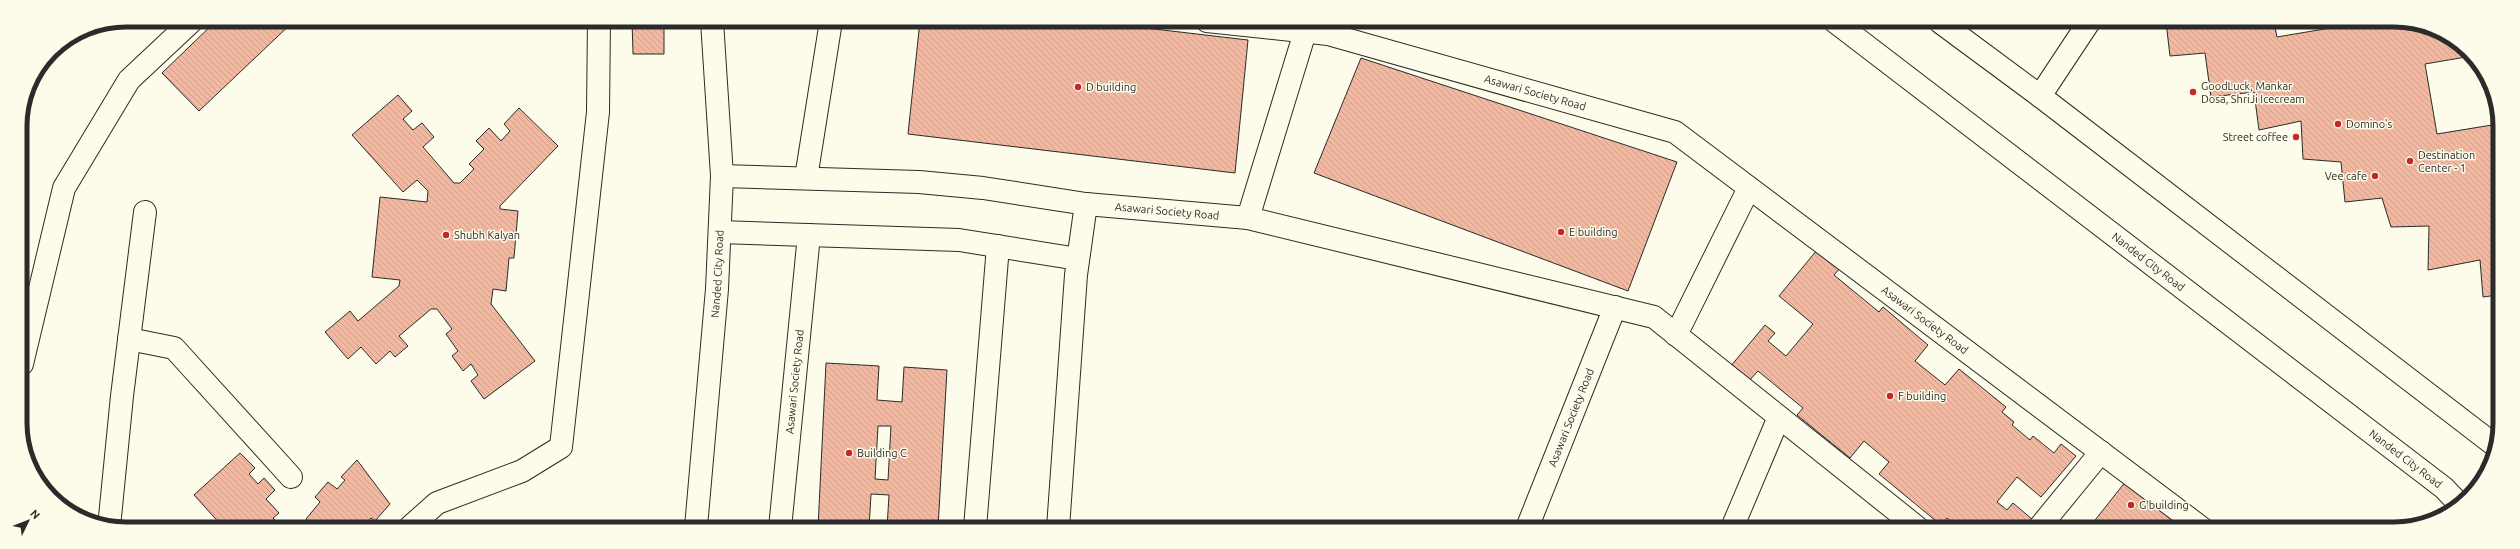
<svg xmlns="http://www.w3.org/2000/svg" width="2520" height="549" viewBox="0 0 2520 549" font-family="Ubuntu,sans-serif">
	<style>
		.building { fill: url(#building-back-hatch); stroke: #2b2b2b; fill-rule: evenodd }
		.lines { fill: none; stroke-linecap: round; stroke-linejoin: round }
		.minor-casing { stroke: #2b2b2b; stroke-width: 24 }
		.minor { stroke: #fdfbea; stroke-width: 22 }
		.poi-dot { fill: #c62828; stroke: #fdfbea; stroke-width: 1.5 }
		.labels { text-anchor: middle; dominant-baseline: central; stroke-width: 3; stroke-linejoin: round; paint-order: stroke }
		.poi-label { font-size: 11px; fill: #2b2b2b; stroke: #fdfbea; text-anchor: start }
		.street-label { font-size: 11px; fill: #2b2b2b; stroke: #fdfbea }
		.rim { fill: none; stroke: #2b2b2b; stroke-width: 5 }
	</style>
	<defs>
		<pattern id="building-back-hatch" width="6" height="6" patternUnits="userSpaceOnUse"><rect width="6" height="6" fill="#f2b8a0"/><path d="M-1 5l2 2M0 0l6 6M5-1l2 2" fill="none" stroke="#d09e8a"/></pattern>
	</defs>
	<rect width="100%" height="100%" fill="#fdfbea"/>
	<g class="building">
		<path d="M217 20H295L199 111 162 73Z"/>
		<path d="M632 20H664V54H633Z"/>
		<path d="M920 21H1086L1248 40 1235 173 908 134Z"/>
		<path d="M2166 22H2274L2277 37 2366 22H2414L2469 51 2472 56 2425 64 2437 134 2498 124V295L2483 297 2480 260 2428 270 2429 226 2391 227 2382 198 2345 202 2341 162 2303 159 2301 121 2259 130 2254 92 2211 97 2205 53 2170 56Z"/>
		<path d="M1361 58 1677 162 1628 291 1314 173Z"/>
		<path d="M398 95 412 111 403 119 413 130 422 123 434 137 423 147 454 183H460L474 169 469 164 484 149 476 141 489 128 501 141 510 131 504 124 519 108 558 146 500 206V209L518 211 514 258H509L506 291 493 289 491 304 535 361 484 399 471 381 478 375 471 364 463 371 452 356 458 351 446 334 452 329 437 309H431L399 336 408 346 395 357 390 351 376 364 361 347 348 359 325 332 350 311 358 321 399 286 400 280 372 277 380 197 427 202 428 191 417 180 403 192 352 135Z"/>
		<path d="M1817 250 1840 268 1834 275 1879 312 1883 307 1928 345 1915 361 1945 385 1959 369 2006 407 2002 412 2014 422 2012 425 2030 440 2033 436 2054 453 2061 444 2076 456 2041 497 2017 477 1997 502 2007 510 2013 503 2033 520 2026 528H1960L1947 518 1941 525 1879 474 1889 462 1864 441 1850 458 1797 415 1803 408 1758 371 1748 382 1730 367 1765 325 1775 333 1768 341 1786 356 1813 324 1779 296Z"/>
		<path d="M826 363 879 366 877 400 902 402 904 367 947 370 938 528H887L889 495 871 494 869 528H818ZM878 426H891L888 480 875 479Z"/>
		<path d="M240 453 255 468 249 474 258 484 264 478 275 490 266 499 279 513 273 518 282 527H223L194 495Z"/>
		<path d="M357 460 390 504 375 521 371 518 363 527 357 523 353 527H304L309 522 306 519 320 502 315 497 328 482 337 489 345 480 341 477Z"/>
		<path d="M2126 481 2185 529H2088Z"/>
	</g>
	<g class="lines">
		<defs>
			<g id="minor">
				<path id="s1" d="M1207 21 1328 34 1675 132 2203 529"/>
				<path id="s2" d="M1834 21 2444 488 2460 505"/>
				<path d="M1940 22 2040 96 2497 447"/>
				<path d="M2040 96 2089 22"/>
				<path id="s3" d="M722 176 919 182 983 188 1086 204 1248 218 1654 317 1918 528"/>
				<path d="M806 178 831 21"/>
				<path d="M1248 218 1305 32"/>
				<path d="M720 232 959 240 1078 259"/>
				<path d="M1676 335 1749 188"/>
				<path d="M129 339 174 348 291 477"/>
				<path d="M22 364 64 188 129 80 193 20"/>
				<path d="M109 527 122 396 145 212"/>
				<path d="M410 527 437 503 522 471 561 447 598 112 599 20"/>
				<path id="s4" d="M696 527 717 289 722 176 712 21"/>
				<path id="s5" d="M780 528 809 235"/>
				<path d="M975 528 998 246"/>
				<path d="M1058 528 1076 275 1086 204"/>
				<path id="s6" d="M1527 528 1615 307"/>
				<path d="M1732 528 1779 417"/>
				<path d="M2038 529 2101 452"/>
			</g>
		</defs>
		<use href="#minor" class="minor-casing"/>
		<use href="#minor" class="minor"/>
	</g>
	<g class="poi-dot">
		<circle cx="1078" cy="87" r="4"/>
		<circle cx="2193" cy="92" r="4"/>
		<circle cx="2338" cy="124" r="4"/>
		<circle cx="2296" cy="137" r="4"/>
		<circle cx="2410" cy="161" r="4"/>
		<circle cx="2375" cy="176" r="4"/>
		<circle cx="1561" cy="232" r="4"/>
		<circle cx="446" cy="235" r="4"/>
		<circle cx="1890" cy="396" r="4"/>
		<circle cx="849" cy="453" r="4"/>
		<circle cx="2131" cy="505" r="4"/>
	</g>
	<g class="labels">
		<g class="poi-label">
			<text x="2201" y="86">GoodLuck, Mankar<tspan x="2201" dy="13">Dosa, ShriJi Icecream</tspan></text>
			<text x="1086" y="87">D building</text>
			<text x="2346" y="124">Domino's</text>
			<text x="2288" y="137" text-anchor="end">Street coffee</text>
			<text x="2418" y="155">Destination<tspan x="2418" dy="13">Center - 1</tspan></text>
			<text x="2367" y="176" text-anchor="end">Vee cafe</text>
			<text x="1569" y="232">E building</text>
			<text x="454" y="235">Shubh Kalyan</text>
			<text x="1898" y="396">F building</text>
			<text x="857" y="453">Building C</text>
			<text x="2139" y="505">G building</text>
		</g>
		<g class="street-label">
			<text stroke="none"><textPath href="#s1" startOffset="337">Asawari Society Road</textPath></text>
			<text stroke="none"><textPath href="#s3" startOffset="447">Asawari Society Road</textPath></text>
			<text stroke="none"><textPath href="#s2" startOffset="396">Nanded City Road</textPath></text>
			<text stroke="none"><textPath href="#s4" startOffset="254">Nanded City Road</textPath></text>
			<text stroke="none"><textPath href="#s1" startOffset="795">Asawari Society Road</textPath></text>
			<text stroke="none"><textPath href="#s5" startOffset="147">Asawari Society Road</textPath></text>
			<text stroke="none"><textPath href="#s6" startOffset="119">Asawari Society Road</textPath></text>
			<text stroke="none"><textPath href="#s2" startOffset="720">Nanded City Road</textPath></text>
		</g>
	</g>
	<path d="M0 0H2520V549H0ZM126 27H2394A99 99 0 0 1 2493 126V423A99 99 0 0 1 2394 522H126A99 99 0 0 1 27 423V126A99 99 0 0 1 126 27Z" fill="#fdfbea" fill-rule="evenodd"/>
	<path class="rim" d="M126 27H2394A99 99 0 0 1 2493 126V423A99 99 0 0 1 2394 522H126A99 99 0 0 1 27 423V126A99 99 0 0 1 126 27Z"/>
	<g transform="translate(28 521) rotate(47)" stroke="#fdfbea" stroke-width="3" paint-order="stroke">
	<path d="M0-3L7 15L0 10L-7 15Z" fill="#2b2b2b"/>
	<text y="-6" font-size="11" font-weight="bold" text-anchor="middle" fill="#2b2b2b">N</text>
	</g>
</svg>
